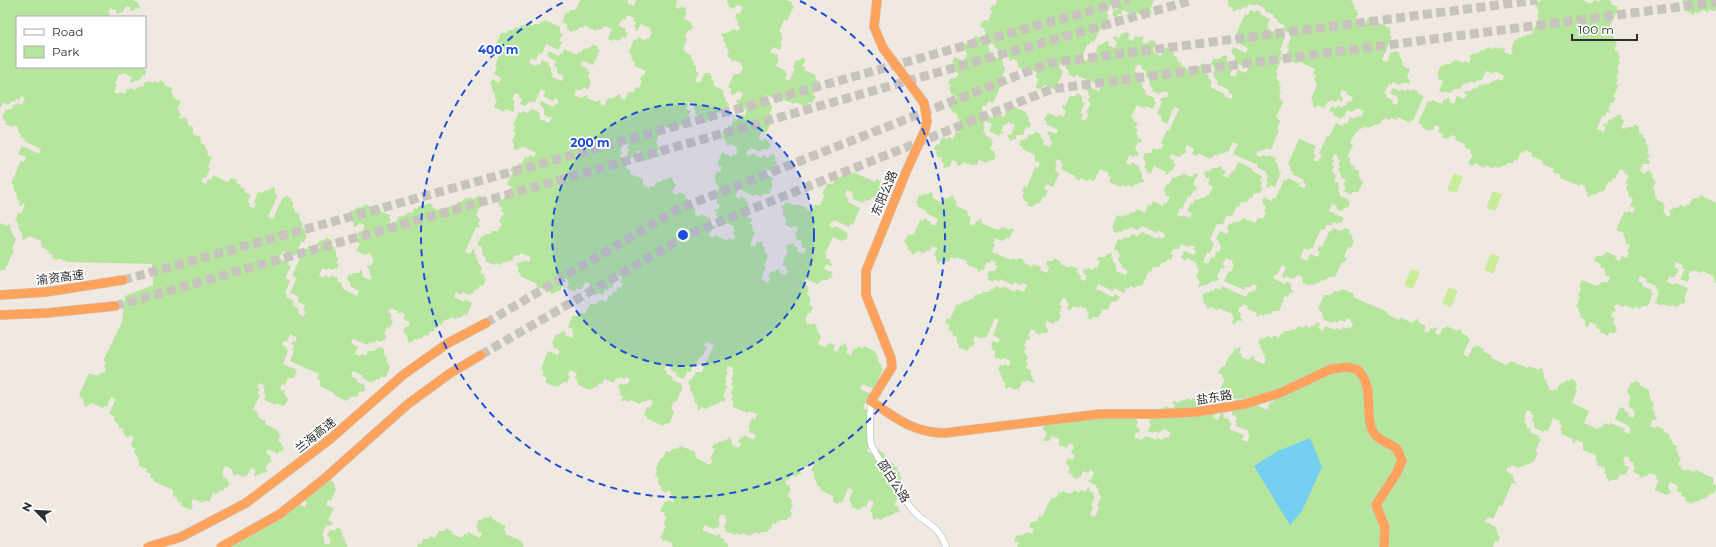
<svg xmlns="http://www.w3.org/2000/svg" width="1716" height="547" viewBox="0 0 1716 547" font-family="Montserrat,'Noto Sans SC',sans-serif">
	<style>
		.green { fill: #b6e59e }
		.pitch { fill: #c9ec9a }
		.water { fill: #75cff0 }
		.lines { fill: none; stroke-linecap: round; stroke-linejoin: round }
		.highway-tunnel { stroke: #c8c4bd; stroke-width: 9; stroke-dasharray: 9 4.5; stroke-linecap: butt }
		.minor-casing { stroke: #b4b7c1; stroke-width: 7 }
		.highway-casing { stroke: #c9c9c9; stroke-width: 10 }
		.minor { stroke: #fff; stroke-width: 6 }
		.highway { stroke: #ffa35c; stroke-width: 9 }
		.ring { fill: none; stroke: #1d4ed8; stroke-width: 2; stroke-dasharray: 7 5 }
		.labels { text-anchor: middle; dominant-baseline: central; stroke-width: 3.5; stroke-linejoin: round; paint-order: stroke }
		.street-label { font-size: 12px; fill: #2e2e2e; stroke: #fff }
		.centre { fill: #1d4ed8; stroke: #fff; stroke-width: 2 }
		.ring-label { font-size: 12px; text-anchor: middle; font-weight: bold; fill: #1d4ed8; stroke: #fff; stroke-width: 3.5; stroke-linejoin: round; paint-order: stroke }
	</style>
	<rect width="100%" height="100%" fill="#efe9e1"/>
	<g class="green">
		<path d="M0 0H133L139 3 138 5 140 6 139 9 137 8 132 11 130 10 131 8 126 6 122 13 120 12 119 14 116 13 117 11 110 8 108 12 110 14 109 17H17V67L145 68 144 70 147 71 144 76 142 75 140 80 134 81 133 83 130 82 132 77 123 73 121 75 119 74 115 84 117 85 114 92 118 94 120 92 125 94 127 89 129 90 130 88 135 90 140 86 143 87 145 82 147 83 148 81 153 83 154 81 159 83 160 80 165 83 164 85 172 88 171 91 174 96 173 98 181 101 177 109 180 110 179 112 181 113 179 118 181 119 183 117 187 119 188 125 193 127V134L200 137 201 143 205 145V147L208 152 207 155 212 157 208 167 210 168 206 178 203 177 201 182 206 184 208 179 211 180 213 175 227 182 232 178 237 180 236 183 241 185 240 187 245 189 244 192 251 195 248 202 250 204 249 206 254 208 256 204 254 202 258 192 261 193 266 190 268 191 273 187 275 188V194L278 195 268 217 273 219 283 197 285 198 286 196 291 198 290 201 293 202V208L295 209 294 211 299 214 300 220 303 224 302 227 306 231 305 234 307 235 304 242H301L295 256 293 255 291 258 286 255 287 253 283 251 279 258 289 263 288 265 291 266 285 278 290 281 285 293 287 294 286 297 293 300 294 306 298 308 299 314 303 316 306 312 303 310 305 305 298 302V296L290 293 297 278 292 276 304 249H307L308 247 318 251 320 247 317 245 320 240 322 241 327 238 332 240V246L335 247 334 250 336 251V257L339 258 336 263 339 264 337 269 334 268 333 270 328 268 327 270 322 268 319 276 324 278 325 275 330 278 331 275 338 278 337 281 342 283 341 285 343 287V289L357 296 359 291 350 286 351 284 347 279 349 274 351 275 353 273H359L360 270 362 271 363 277 370 280 372 276 370 275 369 269 367 267 368 265 371 266 374 259 371 257 372 255 368 253 366 255 356 251 360 244 357 242 359 237 357 236 359 231 362 232 365 225 360 223 355 227 353 226 354 223 352 222 351 216 349 215 351 210 353 211 358 207 361 208 362 206 364 207 365 204 373 208 374 205 381 208 380 211 390 215 389 218 391 219 389 224 394 226 399 216 401 217 402 215 404 216 409 212 412 213 414 208 416 209 421 205H427L428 203 433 205 432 207 439 211 441 208 445 210 450 206 457 210 460 205 457 204 458 201 461 202 466 198 468 199 469 197 474 199 479 195 484 198 476 215 480 220 478 224 480 226 479 228 476 227 465 252 470 254 473 249 475 250 474 253 476 254 477 260 479 261 478 263 482 268 480 273 485 275 484 278 486 279 483 286 480 285 478 290 475 289 473 294 471 293 470 295 462 292 461 295 456 292 454 297 464 302 465 299 472 303 467 315 465 314 460 318 457 317 456 319 451 317 450 319 444 320 442 325 439 324 437 328H435L433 332 430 331 428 336 425 335 421 339 418 338 417 340 415 339 410 343 408 342 407 336 403 331 406 326 408 327 410 322 403 319 405 314 400 312 399 314 397 313 398 311 390 308 388 312 391 314V320L393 321 390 328 387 327 384 334 387 336 384 341 382 340 381 342 376 340 375 342 369 343 368 345 353 339 351 343 358 347 355 354 360 356 361 354 366 356 368 351H374L379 347 384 349V355L386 356 387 362 390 367 386 377H380L379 380 376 379 375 381 373 380 372 383 362 378 363 376 353 371 351 376 358 380 357 382 365 385 364 388 366 389 365 391 359 392 357 397H351L346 401 334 395V393L320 386V380L317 379 319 374 290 361 294 351 292 350 294 345 291 344 293 341 295 342 297 338 290 334 287 342 284 341 282 345 287 348 286 350 288 351 283 364 297 370 294 378H288L285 385 282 384 280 389 285 391 284 394 288 399 284 406 277 403 276 405 264 400 266 395 263 394 265 389 263 388 264 385 259 383 257 388 260 389 257 394 260 395 253 410 258 412 257 414 259 416V418L266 421 265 424 279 431 278 433 281 434 278 441 282 444 281 446 284 447 282 452 279 451 278 454 268 449 266 454 271 456 270 459 272 460 271 462H269L265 469 268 470 267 472 261 473 260 475 257 474 256 477 254 475 256 470 251 468 247 476 245 475 244 477 237 474 235 476 233 475 234 473 232 472V469L225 466 222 473 224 474 223 477 228 479 227 481 230 483 227 488 225 487 223 491 220 490 216 494 213 493 210 501H204L203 503 193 499 191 504 193 505 191 510 181 506 182 503 177 501 178 498 173 496V490L153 481 154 479 150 477 151 474 146 472 147 469 139 466V460L137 459 138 457 134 452 135 449 131 445 134 437 130 435 128 438 124 435 123 429 118 427 119 425 115 422 114 416 109 414 116 399 111 397 107 407 104 406 103 408 91 403 86 407 84 406 83 400 79 395 89 373 97 376 98 374 100 375 101 372 104 373 106 368 104 367 106 362 103 361 122 322 125 296 153 285 152 264 68 262 58 258 57 260 52 258 53 255 48 253 49 251 42 247 41 241 29 236 24 240 22 239 23 236 21 235 22 233 18 228 19 225 17 224 18 222 15 221 18 213 21 214 25 205 23 203 22 206 19 205 20 202 17 198 16 192 14 190 13 184 11 183 21 161 24 162 26 157 18 154 22 146 39 154 41 149 24 141 25 139 20 137 21 134 19 133 18 127 14 125 12 127 5 124 6 122 2 117 6 110 12 109 14 104 16 105 17 103 22 105 25 98 21 96 19 100 16 99 15 102 12 101 8 105 3 102 0 109Z"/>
		<path d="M580 0H628L627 3 634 6 636 1 634 0H678L675 7 680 9 681 6 686 8 685 11 687 12 684 19 692 23 691 25 693 26 691 31 688 30 685 37 687 39 683 49 685 50V52L692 56 691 58 694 63 693 65 696 66V72L699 73 695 81 700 83 705 73H711L710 75 712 76 711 79 713 80 714 86 723 90 724 96 726 98 725 100 729 105 727 110H721L720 113 717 112 716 114 711 112 709 116 711 118 710 120 708 119 707 122H701L700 124 695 122 698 115 695 114 696 111 694 110V104L689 102 686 109 691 111 688 116 691 117 687 125H681L677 129 670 126 668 128 663 126 656 143 658 144 657 147 659 148 657 153 660 154 659 157H653L651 159 645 160 644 162 640 157 642 153 638 150 634 158 632 157 631 159 627 154 629 150 627 148 629 144 624 141 620 151 622 152 620 157 622 158 621 161 626 163 627 169 631 171 630 174 643 179V185L650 188 651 186 654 187 656 182 658 183 660 181 662 182 663 179 666 180 670 177 673 178 672 180 676 185 672 192 677 195 678 192 686 195 685 198 689 200 688 203 693 205 692 207 695 208V215L700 217 701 214 711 219V225L716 227 715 229 712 228 709 236 714 238 715 235 727 241 729 238 733 240 736 236 733 235 735 230 733 228 734 226 724 222 723 224 718 222 719 219 716 215 717 212 714 211 715 209 718 210 720 205 717 204V198L715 197 719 187 715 182 716 179 714 178 717 171 720 172 722 167 717 165 722 152 732 157 733 154 736 155 738 151 736 149 737 147 730 144 728 146 726 145 727 143 723 138 724 135 722 134 724 129 726 130 729 125 731 126 734 119 737 120 739 115H745L747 110 737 106 738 103 736 102 737 99 740 100 743 93 738 91 733 95 731 94V88L728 87 734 74H740L743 67 741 65V63L734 60 733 62 731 61 732 59 727 56 729 51 727 50 728 48 725 47 726 44 723 40 724 37 721 36 722 33 725 34 726 32 728 33 733 29 738 31 740 27 738 25 737 19 735 18 737 13 740 14 743 7 738 5 733 9 728 6 729 4 727 3V0H787L792 2 791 5 794 6 787 21 784 20 779 32 782 33 781 36 783 37 780 44 782 45 780 50 773 47 770 52 778 55 777 58 779 59 776 66 786 71 785 73 787 74 785 79 789 81 795 69 793 68 796 60 798 61 803 58 806 59 802 66 805 67 804 70 816 75 815 78 819 82 813 95 816 96 812 103 810 102 805 106 796 102 794 104 782 99 777 103 775 101 776 99 766 95 764 100 771 103 770 105 773 106 769 114 772 115 768 122 771 123 766 133 762 131 758 138 763 141 764 138 769 141 768 143 771 144 768 149H762L761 152 751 148 750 150 748 149 746 154 750 156 752 153 761 158 763 155 767 158 772 154 775 155V161L777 162 773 172 766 169 762 176 767 178 768 176 773 178 771 183 773 184 769 194H763L762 197 755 194 753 196 739 189 735 197 740 199 741 196 746 199 745 201 748 202 747 205 750 209 747 217 752 219 750 224 752 225 753 231 755 232 750 245 754 247 757 242H763L762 244 765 249 764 251 768 256 764 266 766 267 761 279 768 283 770 278 768 277 770 272 776 271 777 269 780 270 779 273 786 275 788 271 786 270 787 267 782 265 788 250 786 249 788 244 791 245 792 243 794 244 793 246 798 248 797 251 804 254 806 249 802 247 801 241 796 239 797 236 795 235 798 228 793 226 792 228 785 225 787 220 783 215V209L781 208 782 205 784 206 786 202 796 206 797 204 807 208 806 210 811 212 814 205H820L825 195 822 194 827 184H833L835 179 837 180 842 176 845 177 846 175 852 174 853 172 875 182 876 179 881 181 880 184 882 185 877 197 871 198 870 200 864 201 863 203 853 199 852 192 847 190 845 195 849 200 848 202 860 208 853 225 850 224 849 227 834 220 833 222H831L829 226 833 228 835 226 847 232 846 234 848 235 846 240 844 239 842 241 833 237 825 254 827 256 826 258 831 260 830 263 833 264 831 266 826 264 824 269 832 272 831 275 833 276 832 278 830 277 828 280H822L818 284 805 279 803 283 808 286 807 288 809 289 807 294 811 299 809 304 813 308 810 313H808L805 320 807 321 806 323 811 325 812 323 817 325 816 328 818 329 817 331 821 336 818 344 825 347 830 343 835 345 833 350 837 352 841 345 843 346 844 343 847 344 846 347 848 348 846 353 851 355 854 348 857 349 858 346 863 348 864 346 876 352 875 354 878 355 877 358 879 359 878 361 882 366 881 368 883 369 874 389 862 384 860 389 874 395 870 405 865 403 863 408 870 411 872 442 867 451 872 454 874 449H880L879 451 884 453 885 459 894 464 893 466 898 468 897 471 900 472 899 474 902 479 901 482 904 483 894 505 899 507 898 510 900 511 899 513 896 512C892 517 885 515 881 520L876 518 875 520 873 519 872 513 870 512 874 502 869 500 866 507 864 506 859 510 851 507 852 504 849 500 853 490 848 488 842 503 839 502 838 504 833 502V496L820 490 821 488 817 485 816 480 814 478 815 476 813 475 814 472 811 471 814 464 810 462 807 467H801L799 472 802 473 800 475 798 474 797 477 792 475 790 479H787L785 483 790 486 789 488 791 489 788 496 792 501 791 504 793 505 790 512 792 513 790 518 788 517 787 520H781L779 522 777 521 776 524 773 523 770 530 768 529 767 532H761L759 534 755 532 750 536 743 533 741 535 736 533 735 535 725 531 726 529 724 527 727 520 725 519 726 516 721 514 718 521 720 523 718 528 716 527 714 529 705 525 702 530 717 536 718 534 721 535 720 537 725 540 724 542 728 544V547H674L672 546V543L665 540 664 542 662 541 663 539 660 538 666 526 663 524 667 517 664 516 665 513 660 511 665 501 667 502 668 500 673 502 675 497 671 495V492L667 490 666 493 661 490 662 488 658 483V477L655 476 657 471 655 470 661 458H663L666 451 669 452 673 449H676L681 446 695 452 696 458 710 465 713 460 710 459 715 449 712 448 714 443 717 444 718 442 724 441 725 439 728 440 729 437 731 439 732 445 739 448 741 443 738 442 741 437 743 438 744 435 754 440 756 435 749 432 750 429 748 428 752 418 755 419 757 414 749 411 748 413 733 407V401L731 400 733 395 730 394 734 386 731 385 733 380 731 379 734 372 732 371 733 368 728 366 726 371 728 372 725 379 727 380 725 385 728 386 723 396 726 398 724 402 721 401C717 406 710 405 706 409L701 407 700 410 697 409 698 406 694 401 695 399 692 394 693 392 690 391V385L688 384 690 379H692L696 372H702L704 367 701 366 702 363 705 364 714 345 706 342 704 346 707 347 702 357 700 356 695 366 693 365 690 372H687L684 379 676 376 677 373 670 370 671 367 666 365 664 370 667 371 666 374 673 377 672 380 682 384 681 386 683 387 676 402 674 401 671 408 674 413 670 423 664 424 663 426 646 418 647 416 644 415 647 407 650 408 653 401 648 399 647 401 641 402 640 404 630 400 629 402 624 400 623 402 621 401 623 396 620 395V389L618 388 620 383 625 385 626 383 628 384 630 379 626 377 624 379 620 377 618 379 616 378 614 383 604 379 602 384 599 383 597 388 595 387 590 390 578 385 577 379 575 378 577 373 570 370 568 374 570 376 567 383 564 382 559 386 557 385 556 387 546 383V377L543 376V370L541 369 548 351 558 355 560 351 553 347 554 345 552 344 556 334 558 335 563 331 566 332 565 335 572 338 574 333 572 332 573 329 568 327 573 315 576 316 580 312 585 314 590 304H596L601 300 606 302 609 295 611 296 614 291 616 292 618 287 621 288 623 284 620 282 622 277 615 274 613 279 615 280 612 288 610 287 607 291 605 290 603 295 598 293 597 295 589 292 590 290 588 289 590 284 585 282 582 289H576L575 292 567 288 569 283 567 282 568 280 563 278 561 282 564 284 560 291 554 292 553 294 536 286 537 284 520 276 521 274 518 272V266L516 265 517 263 523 262 524 260 529 262 531 257 521 253 520 255 514 256 512 261 509 260 508 262H502L501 265 496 263 495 265 485 261 486 258 482 254V247L477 245 482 235 484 236 485 234H491L492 231H498L502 224 499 222 504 213 501 211 502 209 498 204 501 199 503 200 508 190 510 191 512 187 507 184 513 172 510 171 513 166 515 167 520 163 522 164 525 157 528 158 529 155 534 157 536 153 522 146 520 149 518 148 517 150 514 149V143L512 142 516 132 513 131 516 126 513 125 519 112 521 113 522 111 527 113 532 109 539 112 540 119 549 123 552 118 544 115V109L540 104 541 101 553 107 555 104 557 105 559 101 555 98 553 101 543 96 546 92 541 89 535 102H529L525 106 520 104 522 99 519 98 520 95 515 93 512 100 515 101 513 106 515 108 513 112 505 109 504 112 494 107 497 100 495 99V93L492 92 493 89 491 88 492 86 490 84 492 79 499 83 501 78 494 74 497 67 495 66 499 56 496 51 497 49 494 48 501 33H507L508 30H514L515 27 518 28 522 25 527 27 528 24 533 26 534 24H540L541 21 544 22 545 20 560 27V33L563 34 559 41 562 42 558 50 546 44 542 54 539 53 536 60 531 58 529 63 536 66 537 64 540 65 542 60 549 63 548 66 551 67V73L553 74 552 77 562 81 564 76 557 73V67L554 66 556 61 547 56 549 51 559 56 560 53 562 54 564 49 577 55 578 52 580 53 583 49 589 48 590 46 592 47 593 44 598 47 597 49 600 50 593 65 583 61 581 65 588 69 587 71 590 72 588 77 591 82 588 90 583 87 582 90H576L574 95 581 98 586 95 588 96 587 98 597 102 598 100 601 101 600 104 604 106 608 98H614L618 94 621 95 620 98 625 100 628 92H634L636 87 639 88 642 81 640 80 642 75 644 76 646 71 634 66 635 63 631 58 632 56 629 51 634 39 637 40 638 37 645 41 646 38 649 39 652 32 650 31 651 28 641 24 637 31 635 30 636 28 634 27 636 22 633 21 634 18 627 15 625 20 622 19 619 26 626 29 625 32 628 33 626 38 623 37 618 41 614 39 612 41 608 39 612 29 605 26 600 30 597 29 596 31 584 25 583 28 580 27 576 31 573 30 572 32 567 30V24L562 22 566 12 569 13 570 10H576Z"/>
		<path d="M997 0H1154L1150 10 1152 11 1149 18 1146 17 1145 20 1143 19 1144 16 1137 13 1132 17 1129 16 1130 13 1123 10 1121 15 1118 14 1116 19 1112 14 1114 9 1117 10 1119 5 1114 3 1113 5H1111L1106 14 1109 15 1107 20 1109 21 1108 24 1105 23 1102 30 1100 29 1094 42 1092 41 1089 45H1087L1081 59 1085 61 1090 58 1095 60 1098 52 1096 51 1099 44 1101 45 1106 41 1109 42 1108 45 1115 48 1117 43 1113 38 1114 36 1119 38 1122 33 1124 34 1125 32 1130 34 1128 39 1133 41 1135 36 1140 38 1141 36 1143 37 1142 42 1146 44 1151 40 1156 42 1153 50 1155 51 1154 53 1161 56 1166 47 1168 48 1169 45 1172 46 1171 49 1174 54V56L1178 58 1177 61 1182 63 1181 65 1188 69V71L1194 74 1197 70 1194 68 1196 66 1198 67 1203 63 1205 64 1203 69 1205 70 1204 73 1209 75 1208 77 1212 82 1210 87 1225 94 1224 96 1231 99 1233 95 1228 92 1229 90 1217 84 1218 82 1214 77 1215 75 1213 74 1215 69 1211 64 1213 59H1219L1224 55 1227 56V62L1232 64 1231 67 1233 68 1230 75 1235 77 1238 70 1246 73 1248 68 1235 63V57L1231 52 1233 47 1246 53 1248 48 1236 42 1237 40 1234 39 1245 14 1248 15 1250 10 1255 12 1256 10 1261 12 1260 14 1270 19 1267 26 1269 27 1268 30 1273 32 1277 28 1280 29V35L1285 37 1280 50 1282 51 1280 56 1282 57 1276 72 1278 73 1276 78 1280 83 1279 85 1281 86 1279 91 1281 92 1279 97 1283 102 1276 117 1280 121 1277 129 1279 130 1271 150 1266 148 1265 150 1258 151 1256 155 1261 157 1262 155 1267 157 1268 155 1276 158 1275 161 1278 165 1279 171 1281 172 1275 187 1270 185 1269 188 1266 186 1268 182 1266 180 1268 176 1266 174V172L1257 167 1258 165 1233 154 1238 144 1233 142 1228 152 1226 151 1225 153 1219 154 1218 156 1215 155 1210 159 1198 153 1197 156 1192 154 1194 149 1187 145 1185 150 1187 151 1186 154 1184 153 1179 157 1171 154 1169 158 1174 160 1173 163 1176 164 1172 171H1170L1168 175 1165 174 1166 172 1154 166 1151 174 1146 171 1147 169 1144 168 1146 163 1143 158 1145 153H1151L1153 148 1158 150 1159 148 1162 149 1164 144 1161 143 1167 130 1169 131 1179 109 1174 107 1167 124 1162 122 1161 116 1157 114 1162 102 1160 100 1161 98 1167 97 1169 93 1164 91 1159 94 1152 91 1153 89 1149 84 1150 81 1148 80 1149 78 1146 77V71L1141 68 1142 66 1138 64 1134 71 1139 73 1138 76 1140 77 1139 79 1142 81 1141 83 1143 84 1142 87 1146 91 1145 94 1155 98 1154 101 1156 102 1153 109 1146 106 1144 108 1137 105 1131 117 1134 119 1133 121 1138 123 1135 128 1138 129 1136 134 1138 135 1137 138 1142 140 1141 143 1138 142 1135 149 1139 154 1138 156 1135 155 1134 157 1129 155 1126 163 1131 165 1132 162 1139 166 1140 172 1142 173V179L1145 180 1144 182 1138 183 1137 185 1134 184 1133 187 1128 185 1127 187 1122 185 1121 187 1109 182 1111 177 1108 176 1109 173 1100 169 1094 181 1089 179 1088 181 1081 178 1079 181 1075 178V176L1061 169 1063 164 1061 163V161L1057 159 1055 163 1057 165 1055 170 1059 174 1053 187 1046 184 1044 188 1048 191 1045 198 1043 197 1039 204 1037 203 1032 207 1027 205 1028 202 1023 200 1024 198 1022 197 1024 192 1022 191 1024 186 1027 187 1035 167 1038 168 1040 163 1035 161V155L1022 149 1023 147 1019 145 1021 140 1027 139 1029 134 1032 135 1036 132 1041 134 1040 136 1044 141 1043 144 1050 147 1052 142 1049 137 1050 135 1047 134 1048 131 1056 134 1058 130 1046 124 1047 122 1044 120 1048 113 1057 117 1059 115 1063 117 1066 112 1062 107 1063 105 1065 106 1070 96H1076L1077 93 1082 96V102L1085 103 1080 113 1083 114 1081 119 1085 121 1089 114 1086 112 1091 103 1088 101 1090 96 1088 95 1089 93 1085 88 1086 86 1099 91 1101 86 1076 75 1075 78 1068 74 1069 72 1065 67 1066 65 1061 63 1059 67 1063 72 1055 90 1045 85 1040 89 1035 87 1039 79 1036 78V72L1024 67 1023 69 1018 67 1017 61 1013 59 1011 61 1009 60 1010 58 998 52 999 50 994 47 995 45 990 43 988 48 990 49 989 51 994 53 993 56 1003 60V66L1006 68 1000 80 1003 81 993 103 988 101 986 106 983 105 981 110 983 111 982 114 992 118 997 114 1004 117 1007 110H1013L1015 107 1027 113 1026 115 1028 116 1029 122 1031 123 1029 128 1026 127 1023 135H1017L1015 140 1012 139 1011 141 1009 140 1010 138 1007 137 1009 134 1011 135 1015 125 1008 122 1007 125 1004 124 1001 131 1004 132 1003 134 1000 133 999 136 989 131 992 124 985 121 983 125 985 127 983 132 985 133V135L992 139 991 141 993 142 990 149 995 152 994 154 996 155 994 160 988 161 987 163 979 160 977 165 975 164 974 166 964 162 959 166 957 165V162L953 160 949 167 943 168 944 165 941 160 942 158 937 156 936 150 934 149 936 144 939 145 942 137 947 139 948 137 953 139 956 132 959 133 961 128 959 127 961 122 957 117 958 115 951 111 952 109 949 108 953 100 955 101 957 97 950 93 951 91 949 90 951 85 948 84 950 79 956 78 959 74 956 72 957 70 952 68 955 63 952 62 954 57 964 61 967 54 965 52 966 50 961 48 963 43 966 44 967 41 974 45 977 40 974 39 975 36 980 38 981 36 984 37 986 32 984 31 985 29 980 26 982 21 984 22 985 20 988 21 992 11 990 10 992 5 995 6Z"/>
		<path d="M1228 0H1352L1351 2 1354 3 1353 5 1355 6 1354 9 1357 10 1356 12 1358 13 1355 21 1360 23 1359 26 1363 28 1368 18 1370 19 1371 16 1374 18 1373 20 1390 28 1389 30 1391 31 1389 36 1392 37 1382 60 1387 62 1391 52 1393 53 1395 51 1400 53 1399 55 1402 60 1403 66 1410 69 1407 77 1410 81 1409 84 1405 82 1403 84 1401 83 1400 85 1393 82 1391 85 1389 84 1384 93 1387 95 1386 97 1393 100 1392 103 1397 105 1399 100 1397 99 1398 97 1390 93 1393 88 1400 91 1401 89 1406 91 1407 89 1412 91 1413 89 1418 91 1417 93 1424 96 1413 121 1411 120 1410 123 1398 117 1396 120 1391 118 1390 120 1385 118 1384 120 1382 119 1380 124 1374 125 1372 127 1370 126 1369 128 1364 126 1363 129 1360 128 1358 132H1356L1350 143 1353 145 1347 157 1350 158V164L1355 167 1354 169 1359 171V177L1363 182 1358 192H1352L1351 195 1344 191 1346 187 1343 185 1346 180 1341 178 1340 172 1338 171 1340 166 1338 165 1340 160 1337 159 1338 156 1334 154 1332 159 1334 160 1332 165 1334 166 1332 171 1336 176 1334 181 1339 183 1338 186 1340 187 1338 191 1340 193 1339 195 1349 200 1348 202 1350 203 1348 208 1346 207 1341 211 1336 209 1337 206 1332 204 1329 211 1344 218 1341 223 1339 222 1338 224 1333 222 1332 225H1326L1324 230 1321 229 1312 249 1310 248 1309 250 1304 248 1300 258 1307 261 1310 254 1318 257 1320 252 1317 251 1319 246 1322 247 1330 230 1332 231 1333 228 1341 231 1345 228 1350 230 1349 232 1353 237 1352 239 1354 241 1351 248 1348 247 1344 257 1347 258 1344 263 1342 262 1335 277H1329L1328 279 1326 278 1325 281 1322 280 1317 284 1315 283 1314 285 1311 284 1310 286 1303 283 1302 277 1298 275 1293 279 1286 276 1285 278 1282 277 1286 267 1282 265 1277 275 1275 274 1273 278 1285 284 1286 281 1291 284V290L1294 291 1292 293 1290 292 1288 297 1285 296 1279 311H1273L1271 314H1265L1264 316 1260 314 1258 317 1256 316 1257 313 1247 309 1248 306 1243 304 1242 307 1240 306 1238 310 1241 315 1240 318 1243 319 1242 321 1239 320 1234 324 1232 323 1234 318 1232 317 1233 314 1218 308 1217 310 1210 307 1208 309 1206 308 1207 306 1203 301 1204 299 1202 298 1204 293 1210 292 1211 290 1214 291 1215 288 1220 290 1222 286 1246 297 1249 292 1255 291 1257 286 1252 284 1251 287H1245L1244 290 1224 281 1229 271 1231 272 1234 265 1232 263 1233 261 1226 258 1222 265 1225 266 1224 269 1221 268 1217 277 1219 279 1218 281 1216 280 1215 282 1212 281 1207 285 1205 284 1204 286 1201 285 1200 288 1198 287 1200 282 1196 277 1199 270 1196 265 1197 263 1187 258 1186 261 1181 258 1184 251 1194 255 1196 251 1194 249 1195 247 1190 245 1189 247 1181 244 1179 249H1173L1171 254 1173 255 1171 260 1169 259 1164 263 1162 262 1159 267H1153L1151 272 1149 271 1142 286H1136L1135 288 1130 286 1129 289 1126 288 1124 293 1114 288 1113 291 1098 284 1096 289 1113 297 1115 294 1120 297 1117 301 1111 302 1108 309 1102 310 1099 317H1093L1091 320 1087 317 1089 313 1086 311 1087 309 1080 306 1079 308 1074 306 1069 310 1067 309 1069 304 1067 303V300L1063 298 1059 305 1062 306 1059 314 1061 315 1058 322 1055 321 1054 324 1047 321 1045 325 1048 330 1047 333H1041L1040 335 1035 333 1036 331 1031 329 1028 336 1030 337 1029 340 1027 339 1024 346 1026 347 1024 352 1028 357 1026 361 1028 363 1026 368 1031 370V376L1033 377 1032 379 1035 381 1034 383 1026 380 1025 382 1023 381 1019 389 1017 388 1016 390 1009 387 1007 389 1005 388V382L1002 381 1003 378 1001 377 1000 371 998 370 1000 365 1003 366 1004 364 1009 366 1011 361 1004 358 1002 360 995 357V351L992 350 993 347 991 346 993 341 998 343 1000 339 993 335 999 320 995 318 986 338 983 337 982 339 975 336 973 341 975 342 973 347 970 346 968 351 958 347 959 344 957 343V337L952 335 953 332 948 330 950 325 945 323 947 318 950 319 957 304 959 305 964 301 966 302 971 299 973 300 975 295 981 294 983 292H989L990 289 992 290 997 286 1002 289 1003 286 1015 292 1016 289 1024 292 1027 285 1022 283 1021 285 1014 282 1013 285 1000 279 999 282 994 279 993 282 988 280 989 277 987 276 989 271H995L997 266 995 265 996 262 991 260 990 263 987 262 983 271 980 270 979 273 977 272 978 269 966 264 967 261 957 257 956 259 951 257 949 262 946 261 945 263 940 261 939 264 937 263 936 257 934 255 937 248 932 246 930 251 928 250 923 253 918 251 913 255 911 254 912 252 907 249 908 247 904 242 908 235 914 234 920 220 923 221 924 218 931 222 930 224 935 226 938 219 926 213 927 211 917 206 918 204 916 203 919 195 922 196 923 194H929L930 191 932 192 933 198 942 203 945 198 947 199 952 195 954 196 953 199 956 200V206L968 211 967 214 971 218 969 224 974 226 976 221 978 222 980 219 982 220 981 223 998 230 1003 227 1010 230 1011 228 1014 229 1009 239 1007 238 1002 241 995 238 993 243 995 244 992 252 1011 260 1013 258 1017 260 1019 258 1024 260 1023 262 1032 267 1033 264 1041 267 1040 270 1047 273 1049 268 1046 264 1047 261H1053L1054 258 1061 262 1060 264 1070 268 1071 266 1078 269 1077 272 1081 276 1080 279 1085 281 1087 276 1083 272 1084 269 1087 270 1088 268 1093 270 1094 267 1097 268 1100 261 1097 260 1098 257H1104L1109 253 1112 254 1111 257 1113 258 1112 260 1116 265 1115 268 1117 269 1116 271 1126 275 1128 271 1121 267 1122 265 1118 260 1120 255 1118 254 1119 252 1114 249 1118 239 1121 240 1125 237 1128 238 1133 234 1137 236 1142 232 1157 239 1158 236 1163 239 1165 234 1158 230 1157 233 1142 226 1137 230 1130 227 1129 229 1123 230 1122 232 1119 231 1118 233 1113 231 1114 229 1112 228 1117 215 1122 217 1123 215 1126 216 1127 214 1129 215 1130 212 1133 213 1138 209 1145 213 1148 205 1151 206 1153 201 1163 206 1164 203 1166 204 1170 197 1165 195 1166 192 1163 191 1167 184 1169 185 1173 177 1175 178 1180 175 1182 176 1183 173 1191 177 1195 173 1198 174 1193 184 1197 188 1196 191 1194 190 1190 197 1188 196 1182 209 1180 208 1177 215 1181 217 1183 215 1190 218 1192 213 1187 211 1191 203 1193 204 1195 199 1198 200 1202 197 1205 198 1206 195 1208 196 1213 187 1208 184 1210 179 1205 177 1206 175 1204 174 1205 171H1211L1212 168H1218L1219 166 1222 167 1221 169 1226 171 1223 176 1228 178 1232 171 1234 172 1238 162 1253 169 1252 171 1262 176 1260 181 1262 182 1260 187 1263 188 1260 193H1254L1252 198 1250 197 1247 202H1241L1239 207 1237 206 1232 216H1226L1223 224H1217L1210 239 1214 244 1210 253H1207L1203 262 1208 264 1211 257 1214 258 1217 251 1219 252 1221 247 1218 242 1219 240 1216 239 1220 231 1227 234 1229 230 1227 228 1229 223 1231 224 1233 222 1235 223 1236 221 1239 222 1243 218 1255 223 1258 218H1264L1266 213 1264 212 1266 207 1262 202 1264 197 1271 201 1273 198 1275 199 1284 180 1286 181 1288 178 1300 184 1299 186 1304 188 1306 184 1303 182 1304 180 1292 174 1293 172 1291 171 1290 165 1288 164 1299 139 1316 146 1313 154 1316 155 1313 160 1318 162 1322 155 1319 154 1327 136 1329 137 1336 123 1343 126 1344 123 1347 124 1350 117 1355 119 1356 117 1362 116 1364 111 1357 108 1352 112 1347 110 1344 117 1342 116 1341 119 1333 115 1334 113 1329 111 1332 106 1336 108 1338 105 1342 108 1344 105 1346 106 1348 101 1351 102 1353 97 1346 94 1347 92 1342 90 1340 94 1343 99 1342 102 1338 99 1336 102 1331 100 1330 102 1328 101 1324 108 1317 105 1316 108 1313 107V101L1311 99 1317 85 1314 80 1316 75 1313 74 1315 69 1298 61 1297 64 1290 60 1291 58 1287 53 1289 48 1287 47 1292 35 1285 31 1284 25 1277 22 1278 20 1273 17 1274 15 1265 11V8L1256 4 1255 6 1250 4 1245 8 1243 7 1242 9 1236 10 1234 12 1232 11 1233 8 1228 6Z"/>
		<path d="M1541 0H1583L1590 4 1595 0 1599 2 1600 0H1609L1612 2 1611 4 1618 7 1617 10 1619 11 1618 13H1616L1608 30 1613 32V38L1617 43 1614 50 1619 52 1618 55 1620 56 1618 61 1620 62 1617 69 1619 70 1616 78 1618 79 1616 84 1619 85 1613 97 1616 98 1613 103H1611L1608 110 1610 111 1609 113 1607 112 1604 117 1602 116 1597 129 1604 132 1606 127 1603 126 1605 123 1607 124 1609 119 1612 120 1614 116 1616 117 1618 114 1622 116 1621 119 1624 120 1621 128 1625 129 1627 127H1633L1634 124 1639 127V133L1644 135 1643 137 1645 138 1646 144 1648 146 1647 148 1649 149 1647 154 1650 155 1647 160 1650 161 1649 164H1643L1640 171 1644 174 1649 170 1651 171 1650 173 1653 174 1652 177 1656 182 1652 189 1655 190V196L1657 197V200L1664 203 1663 205 1665 207 1663 211 1665 213V215L1669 217 1671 213 1669 211 1670 209 1672 210 1674 207 1676 208 1681 205 1685 207 1687 204 1689 205 1693 198H1699L1700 195 1716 203V283L1714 282 1715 280 1713 278 1714 276 1702 271 1701 273 1693 270 1692 272 1690 271 1688 276 1690 277 1688 282 1680 279 1685 269 1682 268 1683 265 1676 262 1674 267 1679 269 1675 277H1669L1667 282 1674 285 1676 283 1688 288 1684 298 1686 299 1684 304 1681 303 1677 307 1672 305 1671 307 1663 304 1662 306 1655 303 1659 293 1657 292 1658 290 1655 288 1656 286 1646 282 1647 279 1640 276 1638 281 1643 283 1642 286 1652 290 1651 292 1653 293 1648 306H1642L1640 309 1636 306 1634 309 1625 305 1623 307 1616 304 1614 308 1616 310 1615 312 1613 311 1611 316 1615 318 1613 323 1617 328 1615 333H1609L1608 336 1600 332 1601 330 1596 328 1597 325 1590 322 1588 327 1585 326V320L1580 317 1581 315 1578 310 1579 308 1576 307 1580 297 1578 296 1581 288 1579 287 1582 280 1597 286 1602 282H1608L1610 277 1605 275V269L1600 267 1601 264 1594 261 1596 256H1602L1607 252 1616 256 1615 259 1620 261 1622 256 1627 258 1629 253 1627 252 1630 245 1625 243 1626 240 1623 235 1624 233 1616 230 1624 212 1627 213 1628 211 1633 213 1635 208 1630 206 1633 199 1628 196 1629 194 1626 189 1628 184 1625 183 1629 176 1624 173 1625 171 1620 169 1615 179 1613 178 1611 182H1608L1604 191 1598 192 1597 194 1591 195 1590 197 1587 196 1588 193 1586 192 1585 186 1581 184 1580 186 1560 178 1561 175 1553 172 1554 169 1542 164 1543 161 1531 156 1532 153 1525 150 1524 153 1521 152 1517 161 1514 160 1513 163H1507L1506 166 1504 165 1499 168 1494 166 1493 169 1486 165 1484 168 1475 163 1473 166 1468 164 1473 154 1470 153 1471 150 1464 147 1465 144 1455 140 1456 137 1452 135 1447 139 1442 137 1443 134 1438 132 1440 127 1435 125 1433 130 1431 129 1430 131 1422 128 1423 126 1418 123 1428 101 1431 102 1432 100 1442 104 1444 99 1446 100 1447 98 1450 99 1449 102 1454 104 1457 96 1464 99 1467 95 1464 93 1465 91H1471L1472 88 1475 89 1480 85 1482 86 1483 84 1486 85 1487 83 1489 84 1494 80 1496 81 1497 79 1502 81 1504 76 1495 71 1494 74 1486 71 1482 80 1476 81 1475 83 1470 81 1469 83 1463 84 1460 89H1454L1450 93 1445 91 1444 93 1439 91 1443 81 1438 79 1439 76 1437 75 1441 65 1444 66 1445 64H1451L1452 61 1454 62 1456 60 1463 63 1464 61 1469 63 1471 58 1469 57 1470 54 1472 55 1473 53 1476 54 1477 52 1479 53 1480 50 1483 51 1488 47 1492 50 1494 47 1499 49 1500 47 1505 49 1504 52 1511 55 1513 50 1511 49 1515 39 1517 40 1519 37 1521 38 1522 36 1525 37 1526 35 1532 34 1539 17 1537 16 1539 11 1536 6 1538 1 1540 2Z"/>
		<path d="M1682 0H1716V9L1714 11 1709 9 1708 12 1703 10 1698 13 1695 12 1694 15 1684 10 1685 8 1683 7 1684 4 1682 3 1683 1Z"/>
		<path d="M0 223 7 226 8 224 10 225 11 231 13 232 12 234 16 239 12 249 14 250 5 270 3 269 2 271 0 270Z"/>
		<path d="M1342 289 1354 294 1353 297 1388 312 1387 314 1399 320 1400 317 1412 323 1417 319 1419 320V323L1426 326 1424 331 1428 333 1431 328 1433 329 1434 327 1437 328 1435 333 1439 335 1443 328H1445L1446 326 1458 331 1460 329 1462 330 1461 333 1468 336V338L1470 340 1463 354 1468 357 1473 347 1475 348 1476 345 1484 349 1483 351 1492 356 1491 358 1506 365 1511 361 1528 368 1529 366 1539 370 1540 368 1543 369 1542 371 1544 373V379L1547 380 1546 382 1549 387 1548 389 1553 391 1554 389 1557 390 1560 383 1562 384 1567 380 1570 381 1571 379 1576 381 1575 383 1577 384 1575 389 1577 390 1572 403 1589 411 1584 423 1598 429 1600 427 1602 428 1604 423 1609 425 1610 423 1625 429 1624 432 1629 434 1631 429 1629 428V426L1615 419 1620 407 1625 409 1624 411 1629 413 1628 416 1633 418 1635 413 1633 412 1634 410 1629 407 1630 405 1628 404 1631 397 1627 392 1631 382 1634 383 1635 380 1640 383 1639 385 1649 390V396L1651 397 1650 399 1654 404 1652 409 1654 410 1655 416 1657 417 1656 420 1653 419 1650 426 1655 428 1656 426 1664 429 1663 431 1670 435 1669 437 1673 442 1672 444 1677 446 1676 449 1679 454 1678 456 1681 457 1678 465 1682 467 1681 469 1686 471 1687 469 1694 472 1696 470 1713 478V484L1716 485 1715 493 1709 494 1707 498 1701 499 1699 501 1693 502 1692 504 1685 501 1686 498 1681 496 1682 493 1677 491V485L1670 482 1668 487 1671 492 1670 494 1668 493 1667 495 1654 490 1659 480 1656 479 1657 476 1650 473 1645 477 1643 476 1642 478 1639 477 1640 475 1633 472 1635 467 1633 465 1634 463 1629 461 1630 458 1625 456 1623 461 1625 462 1624 465 1629 467 1626 474 1620 475 1617 480H1611L1610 482 1608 481 1609 479 1606 478 1607 475 1605 474V468L1597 465 1598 462 1596 461V455L1583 450V443L1576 440 1575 443 1572 442 1573 439 1561 434 1562 431 1560 430 1562 425 1559 424 1560 421 1553 418 1548 431 1545 430 1544 432 1534 428V422L1531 420 1534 416 1531 414 1532 412 1527 410 1524 417 1526 418 1524 423 1527 424 1526 427 1531 429 1530 432 1539 436 1538 438 1541 439 1535 452 1538 453 1533 463 1531 462 1530 464 1524 465 1523 467 1520 466 1519 468 1512 465 1510 468 1508 467 1506 471 1513 475 1514 481 1516 482 1515 484 1512 483 1502 506 1500 505 1493 519 1489 517 1484 521 1496 527 1495 529 1497 530 1498 536 1500 537 1498 542 1495 541 1493 547H1017L1019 543 1014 541 1016 536 1022 535 1027 532 1032 534 1034 529 1029 527 1031 522 1037 521 1039 516 1042 517 1051 498 1057 497 1059 492 1061 493 1063 491 1070 494 1075 490 1079 493 1081 490 1085 492 1088 487 1090 488 1089 491 1094 493 1093 496 1095 497 1091 506 1093 508 1090 515 1095 517 1099 508 1097 506 1101 497 1098 492 1099 489 1096 488 1097 486 1088 481 1089 479 1091 480 1094 472 1090 470 1088 473 1083 471 1080 478 1078 477 1077 479 1072 477 1073 475 1068 473 1070 468 1066 463 1068 458 1073 460 1075 455 1071 453 1074 446 1069 443 1067 448 1059 445V439L1052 436 1049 441H1043L1047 434 1043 429 1047 419 1079 415 1091 420 1105 409 1112 412 1137 417 1136 420 1138 421 1136 426 1140 430 1139 433 1136 432 1134 437 1141 440 1146 436 1156 440 1157 438 1162 440 1163 438 1169 437 1171 433 1164 429 1159 433 1154 431 1153 433 1148 431 1151 424 1149 423 1152 415 1163 411 1165 406 1173 409 1175 405 1172 403 1174 401 1178 403 1180 401 1186 400 1187 398 1192 400 1193 398 1195 399 1194 401 1202 404 1204 400 1201 398 1202 396 1208 395 1213 392 1216 393 1215 395 1217 396 1215 401 1219 406 1213 418 1218 420 1221 413 1224 414 1223 417 1230 420 1229 422 1231 424 1229 429 1244 435 1242 440 1247 442 1250 435 1248 434 1249 431 1236 426 1237 423 1235 422 1237 417 1232 415V409L1252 403 1267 410 1270 402 1273 403 1276 396 1268 395 1264 403 1252 397 1251 400 1246 397 1245 400 1240 398 1239 400 1234 398 1233 400 1227 401 1226 403 1221 401 1224 394 1220 389 1225 379 1222 378 1223 375 1218 373 1222 366 1224 367 1230 355H1232L1235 348 1238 349 1239 347 1241 348 1239 353 1242 354 1241 357 1248 360 1253 356 1255 357 1254 360 1264 364 1266 359 1264 358 1265 355 1262 354 1263 352 1260 347 1261 345 1258 343 1260 338 1263 339 1268 336 1272 338 1274 335 1279 338 1281 333 1283 334 1284 331H1290L1291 329 1294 330 1299 326 1303 328 1305 325 1310 328 1311 325 1313 326 1318 322 1320 324 1318 328 1323 331 1325 326 1335 330 1336 328 1341 330 1342 327 1347 329 1348 327 1351 328 1353 323 1351 322V320L1347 318 1345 322 1340 320 1338 323 1334 321 1332 323 1323 319 1322 313 1318 308 1324 295H1330L1335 291 1337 292Z"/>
		<path d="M327 476 332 478 331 480 335 485 334 487 336 489 331 501 328 500 326 505 334 508 328 520 333 523 332 525 326 526 322 535 324 537V543L329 545 331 540 327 535 330 530H336L337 527 342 530 341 532 343 533 342 536 344 537 343 539 346 540 345 543 347 544V547H216L217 545 219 546 245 534 250 536 251 534 254 535 257 527 297 504 305 507 307 502 304 501 305 499 300 496 304 489 306 490 308 485 311 486 313 481 316 482Z"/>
		<path d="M490 515 492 516V519L506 526 504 530 506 532 505 534 523 542 522 544 524 545 523 547H417L419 543 421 544 423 539H429L430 536 435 538 439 531H445L446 528 453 532 452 534 462 538 464 534 467 535 468 532 480 538 482 533 477 531 478 528 476 527 479 519 482 521 483 518H489Z"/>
	</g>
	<g class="pitch">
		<path d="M1454 173 1463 177 1456 193 1447 190Z"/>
		<path d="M1493 191 1502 195 1495 211 1486 208Z"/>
		<path d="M1491 253 1500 257 1493 274 1484 270Z"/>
		<path d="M1411 269 1420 272 1413 289 1404 285Z"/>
		<path d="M1449 287 1458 291 1451 307 1442 303Z"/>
	</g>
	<path class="water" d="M1310 438 1322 467 1302 511 1290 525 1254 466 1278 451Z"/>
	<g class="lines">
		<g class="highway-tunnel">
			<path d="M123 280 1129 0"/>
			<path d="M115 306 1193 0"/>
			<path d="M486 323 678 209 1049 63 1537 0"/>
			<path d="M481 355 689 234 1052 89 1716 2"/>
		</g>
		<defs>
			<path id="minor" d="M871 401C870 416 869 430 871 444 873 451 906 502 912 509 925 525 938 523 946 547"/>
			<g id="highway">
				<path d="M877 0 874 27 883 48 924 103 927 121 925 130 906 172 866 271V295L891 358 892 367 871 401C895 418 914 433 945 433L1100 414H1156L1196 412 1245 404 1280 393 1331 369 1348 367 1358 370C1375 388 1364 409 1372 430 1377 441 1389 442 1397 449 1399 452 1400 457 1402 461L1396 474 1376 505 1385 527 1384 547"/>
				<path d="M0 295 46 292 123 280"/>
				<path d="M0 315 47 313 115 306"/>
				<path d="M148 547 181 537 246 503 329 440 403 375 448 343 486 323"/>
				<path d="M221 547 280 514 324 479 408 404 449 374 481 355"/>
			</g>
		</defs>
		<use href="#minor" class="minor-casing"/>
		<use href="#highway" class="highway-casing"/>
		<use href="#minor" class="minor"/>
		<use href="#highway" class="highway"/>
	</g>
	<circle cx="683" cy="235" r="131" fill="#1d4ed8" fill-opacity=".12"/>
	<g class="ring">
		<circle cx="683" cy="235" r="131"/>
		<path d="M800 1A262 262 0 1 1 566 1"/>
	</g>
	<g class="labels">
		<g class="street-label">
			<text transform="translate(884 193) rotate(-67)">东阳公路</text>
			<text transform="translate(60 277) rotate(-7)">渝资高速</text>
			<text transform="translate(1214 397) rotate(-9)">盐东路</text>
			<text transform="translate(315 435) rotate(-39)">兰海高速</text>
			<text transform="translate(894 481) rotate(57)">邵白公路</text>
		</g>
	</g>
	<circle cx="683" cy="235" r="6" class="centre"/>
	<g class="ring-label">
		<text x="498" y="54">400 m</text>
		<text x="590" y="147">200 m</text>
	</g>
	<rect x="16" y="16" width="130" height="52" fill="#ffffff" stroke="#ababab"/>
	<rect x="24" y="29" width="20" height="6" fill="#ffffff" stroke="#ababab"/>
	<text x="52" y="36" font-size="12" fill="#2e2e2e">Road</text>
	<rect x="24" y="46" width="20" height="12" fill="#b6e59e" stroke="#ababab"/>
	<text x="52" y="56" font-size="12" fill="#2e2e2e">Park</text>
	<g transform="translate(36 511) rotate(294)" stroke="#ffffff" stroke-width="3" paint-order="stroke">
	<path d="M0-3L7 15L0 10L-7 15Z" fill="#2e2e2e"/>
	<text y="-6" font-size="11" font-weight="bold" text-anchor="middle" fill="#2e2e2e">N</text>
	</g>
	<path d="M1572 34v6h65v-6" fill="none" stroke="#2e2e2e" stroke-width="2"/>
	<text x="1578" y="34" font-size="12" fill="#2e2e2e" stroke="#ffffff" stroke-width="3" paint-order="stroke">100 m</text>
</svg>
